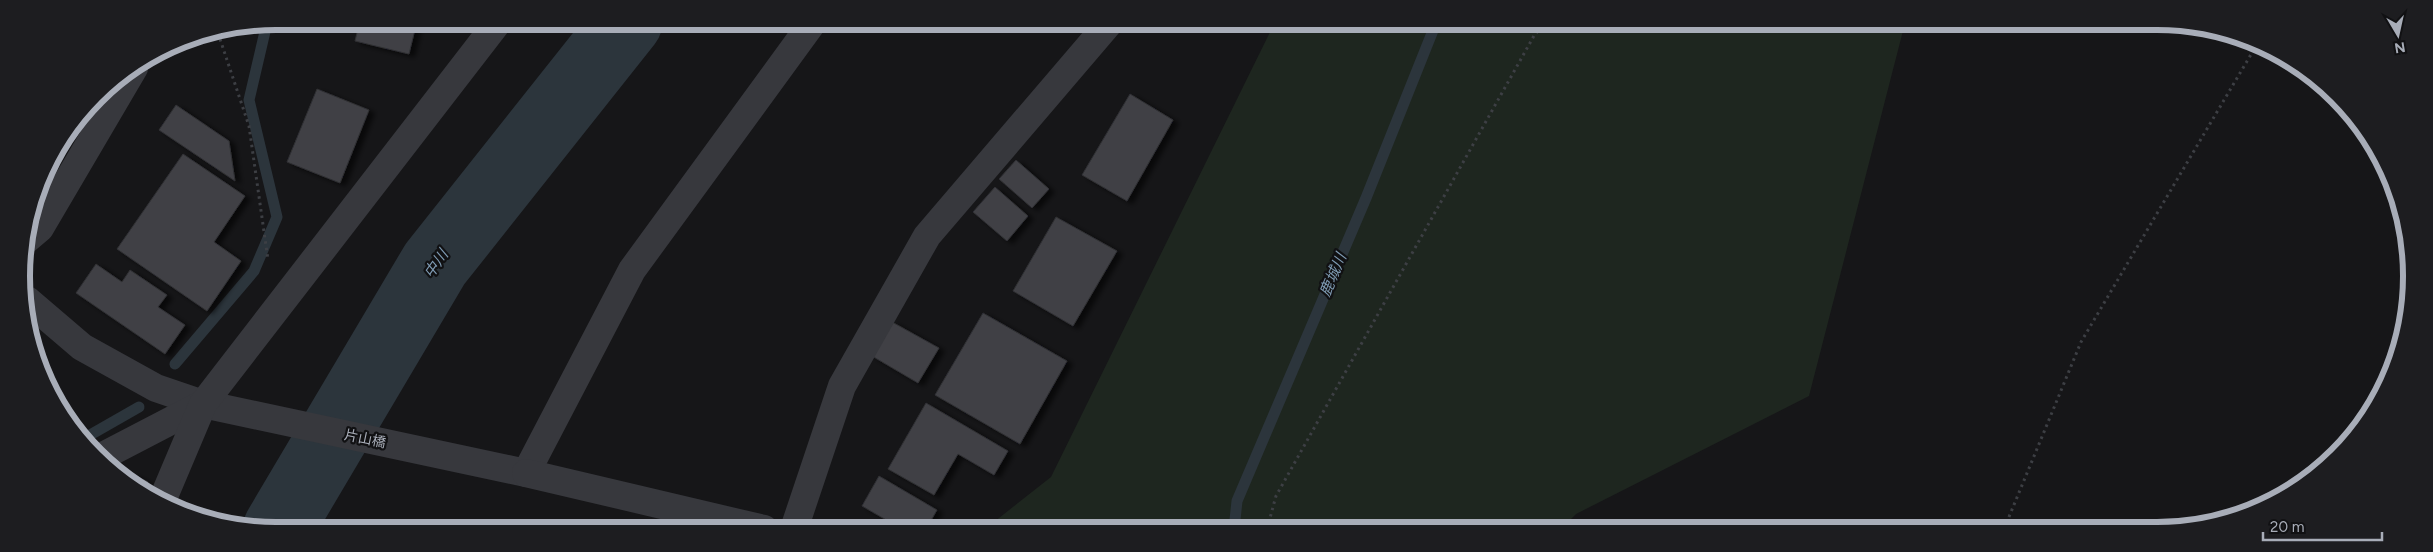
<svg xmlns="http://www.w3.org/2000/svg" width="2433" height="552" viewBox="0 0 2433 552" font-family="Figtree,'Noto Sans JP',sans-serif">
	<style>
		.green { fill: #1e261f }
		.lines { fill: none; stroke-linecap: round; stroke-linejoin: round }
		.stream { stroke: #2c353c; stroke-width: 11 }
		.river { stroke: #2c353c; stroke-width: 71 }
		.building { fill: #404145; stroke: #303034; filter: url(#shadow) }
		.path { stroke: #3d3f44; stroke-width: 3; stroke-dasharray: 2.5 4; stroke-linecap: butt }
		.minor { stroke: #37383d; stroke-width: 28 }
		.tertiary { stroke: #37383d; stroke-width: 28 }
		.labels { text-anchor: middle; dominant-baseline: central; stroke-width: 4.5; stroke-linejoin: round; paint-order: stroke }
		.street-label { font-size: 14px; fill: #a8adb8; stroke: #111113 }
		.water-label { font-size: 15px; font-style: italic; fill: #7f9bb3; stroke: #111113 }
		.rim { fill: none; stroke: #a8adb8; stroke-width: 6 }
	</style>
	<defs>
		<filter id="shadow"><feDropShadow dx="5.5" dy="3" stdDeviation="2.5" flood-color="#0009"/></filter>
	</defs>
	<rect width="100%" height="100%" fill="#161618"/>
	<path class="green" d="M1275 22 1905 23 1809 396 1576 514 1561 529H985L1051 477Z"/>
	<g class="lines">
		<g class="stream">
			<path d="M175 364 254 271 277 217 249 100 267 23"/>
			<path d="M83 439 139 407"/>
			<path d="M1234 529 1237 501 1366 198 1436 23"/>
		</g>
		<path class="river" d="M278 529 435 264 627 22"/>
	</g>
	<g class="building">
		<path d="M360 21H417L409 54 355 41Z"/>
		<path d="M317 89 369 110 340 183 287 162Z"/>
		<path d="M1130 94 1173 120 1127 201 1082 175Z"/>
		<path d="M176 105 229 141 235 181 159 130Z"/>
		<path d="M183 154 245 196 214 242 241 261 207 311 117 249Z"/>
		<path d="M1016 160 1049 189 1032 208 999 179Z"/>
		<path d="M995 187 1028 216 1007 241 973 212Z"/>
		<path d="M1056 217 1117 251 1073 326 1013 291Z"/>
		<path d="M96 264 122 282 130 270 167 295 158 307 185 325 165 354 76 293Z"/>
		<path d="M983 313 1067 361 1020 444 935 395Z"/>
		<path d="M892 322 939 348 918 383 872 356Z"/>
		<path d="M926 403 1008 451 994 475 958 454 934 495 888 469Z"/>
		<path d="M132 474 148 482 143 492 129 479Z"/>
		<path d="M879 476 937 510 926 529H902L862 506Z"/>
	</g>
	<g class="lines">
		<g class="path">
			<path d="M218 33 249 126 268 260"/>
			<path d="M1267 529 1276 496 1535 34 1547 23"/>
			<path d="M2004 529 2081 342 2256 46"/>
		</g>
		<g class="minor">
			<path d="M27 239 40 228 134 68"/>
			<path d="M27 300 82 347 156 388 203 404 526 473 632 270 813 22"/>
			<path d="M103 456 203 404"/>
			<path d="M162 501 203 404 498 22"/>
			<path d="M794 529 842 386 927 236 1110 22"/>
		</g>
		<path class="tertiary" d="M526 473 764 529"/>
	</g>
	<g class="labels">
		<g class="street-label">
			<text transform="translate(365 439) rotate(12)">片山橋</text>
		</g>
		<g class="water-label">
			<text transform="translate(436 264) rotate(-55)">中川</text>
			<text transform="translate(1333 275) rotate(-67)">鹿城川</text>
		</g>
	</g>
	<path d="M0 0H2433V552H0ZM276 30H2157A246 246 0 0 1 2403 276V276A246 246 0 0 1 2157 522H276A246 246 0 0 1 30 276V276A246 246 0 0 1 276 30Z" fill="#1d1d20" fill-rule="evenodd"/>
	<path class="rim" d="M276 30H2157A246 246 0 0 1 2403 276V276A246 246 0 0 1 2157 522H276A246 246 0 0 1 30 276V276A246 246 0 0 1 276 30Z"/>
	<g transform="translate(2398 35) rotate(171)" stroke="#111113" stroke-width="4" paint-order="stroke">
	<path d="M0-4L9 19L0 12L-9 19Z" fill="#a8adb8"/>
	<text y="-8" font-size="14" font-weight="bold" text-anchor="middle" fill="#a8adb8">N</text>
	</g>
	<path d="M2263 532v8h119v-8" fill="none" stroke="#a8adb8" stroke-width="2.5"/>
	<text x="2270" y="532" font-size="15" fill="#a8adb8" stroke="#111113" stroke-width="4" paint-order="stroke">20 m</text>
</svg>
